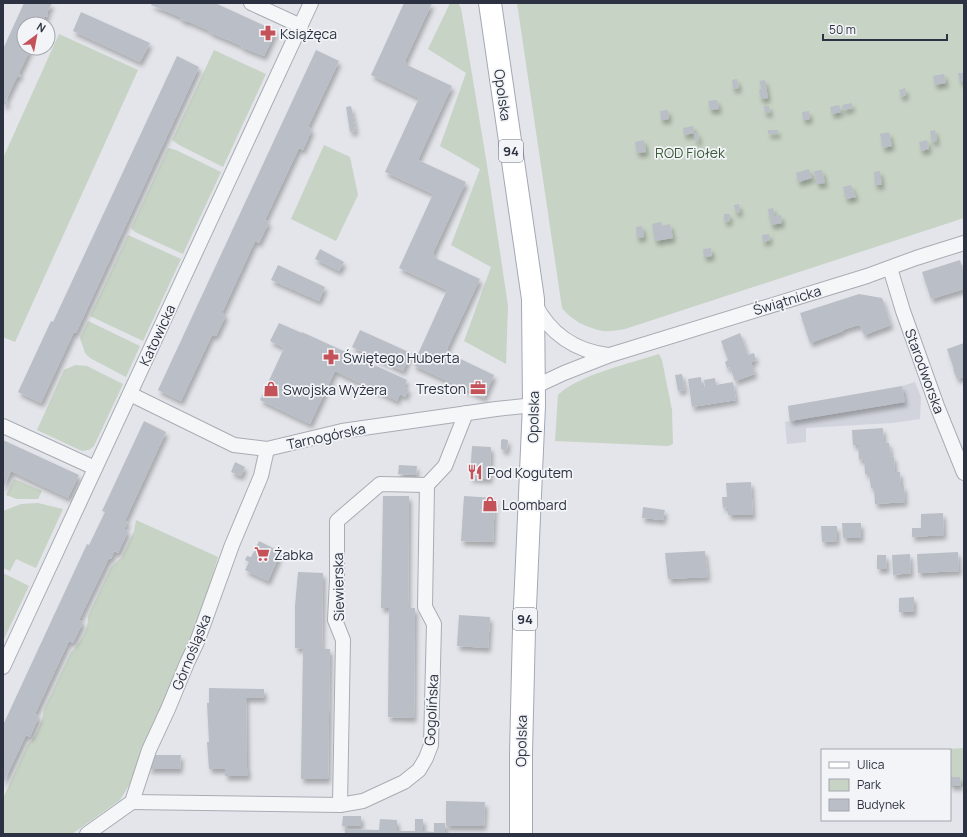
<svg xmlns="http://www.w3.org/2000/svg" width="967" height="837" viewBox="0 0 967 837" font-family="Manrope,sans-serif">
	<style>
		.built { fill: #d1d4dc }
		.green { fill: #c7d3c4 }
		.building { fill: #babec6; filter: url(#shadow) }
		.lines { fill: none; stroke-linecap: round; stroke-linejoin: round }
		.street-casing { stroke: #a8acb4; stroke-width: 16 }
		.primary-casing { stroke: #a3a8b5; stroke-width: 24 }
		.street { stroke: #f5f6f8; stroke-width: 14 }
		.primary { stroke: #fff; stroke-width: 22 }
		.labels { text-anchor: middle; dominant-baseline: central; stroke-width: 3.5; stroke-linejoin: round; paint-order: stroke }
		.shield { fill: #f2f4f7; stroke: #676c78; stroke-width: 1 }
		.shield-label { font-size: 13px; font-weight: bold; fill: #2c3241 }
		.poi-label { font-size: 14px; fill: #2c3241; stroke: #f2f4f7; text-anchor: start }
		.street-label { font-size: 14px; fill: #2c3241; stroke: #f2f4f7 }
		.park-label { font-size: 14px; fill: #3d5b3a; stroke: #f2f4f7 }
	</style>
	<defs>
		<filter id="shadow"><feDropShadow dx="2.5" dy="4.5" stdDeviation="2" flood-color="#0004"/></filter>
	</defs>
	<rect width="100%" height="100%" fill="#e3e5ea"/>
	<path class="built" d="M915 382 921 397 920 419 892 423 806 428V442L787 444 785 422 790 421 788 406 902 386Z"/>
	<g class="green">
		<path d="M450 3H458L461 8 487 165 508 306 506 364 464 341 491 267 451 245 480 169 440 146 466 73 428 49Z"/>
		<path d="M517 3H964V218L625 329C618 330 609 332 603 331 587 328 571 320 562 308Z"/>
		<path d="M59 34 138 70 15 342 3 337V158Z"/>
		<path d="M214 50 266 74 223 167 179 145 172 140Z"/>
		<path d="M324 145 350 157 358 195 336 241 291 219Z"/>
		<path d="M168 148 176 150 221 172 183 254 135 232 131 228Z"/>
		<path d="M128 235 181 259 143 341 90 316Z"/>
		<path d="M88 321 140 346 126 377 90 358 85 353 80 338Z"/>
		<path d="M659 354 662 360 672 410 673 444 668 446 555 441 558 395C578 375 631 363 659 354Z"/>
		<path d="M75 365 87 366 123 384 94 446 89 450 82 451 37 430 64 370Z"/>
		<path d="M14 479 42 491 38 499H17L6 495Z"/>
		<path d="M38 503 63 509 36 568 16 559 10 571 3 568V511L21 504Z"/>
		<path d="M136 520 218 557 199 624 131 782 120 800 72 834H3V812L4 809 3 798 28 744C37 737 43 720 44 709L71 652C80 644 89 628 88 616L111 567 122 557 134 531Z"/>
		<path d="M3 573 29 586 3 641Z"/>
		<path d="M964 748V786L950 787V750H929Z"/>
	</g>
	<g class="building">
		<path d="M24 3H52L47 13 48 16 45 17 42 24H24V48H31L19 73 21 76 17 77 6 100 8 104H5L3 107V49Z"/>
		<path d="M152 3H215L276 31 264 56 241 47 242 46 209 32 210 31 187 21V22L180 19V17L151 5Z"/>
		<path d="M404 3H432L405 61 407 65 452 86 418 160 466 182 433 253 435 258 480 279 447 349 448 353 494 375 484 398 413 365 447 290 399 268 433 194 385 172 419 98 371 75Z"/>
		<path d="M81 12 150 43 140 62 73 31Z"/>
		<path d="M316 50 339 61 308 127 312 129 303 150 299 148 265 220 269 222 259 243 255 241 222 313 226 315 216 336 212 335 181 401 158 390Z"/>
		<path d="M177 56 199 67 76 333 74 332 41 403 18 392 51 321 53 322Z"/>
		<path d="M958 73H963L964 81 960 82Z"/>
		<path d="M944 74 946 83 935 85 933 76Z"/>
		<path d="M737 79 739 88 733 89 732 80Z"/>
		<path d="M765 80 768 98 761 99 759 90 762 89 759 81Z"/>
		<path d="M905 88 906 95 901 97 899 90Z"/>
		<path d="M717 100 719 109 710 110 708 101Z"/>
		<path d="M852 103V108L843 110 842 105Z"/>
		<path d="M839 105 841 112 832 114 830 107Z"/>
		<path d="M351 106 356 131 350 132 346 107Z"/>
		<path d="M764 106H769L770 113H765Z"/>
		<path d="M668 110 669 119 661 120 660 111Z"/>
		<path d="M809 111 810 119 803 120 802 112Z"/>
		<path d="M693 126 694 133 684 135 683 128Z"/>
		<rect x="768" y="130" width="10" height="4"/>
		<path d="M935 130 937 141 932 142 930 131Z"/>
		<path d="M889 132 892 146 883 148 880 134Z"/>
		<path d="M694 133H698L699 141 696 142Z"/>
		<path d="M644 140 646 152 637 153 635 142Z"/>
		<path d="M927 140 929 149 921 151 919 142Z"/>
		<path d="M809 169 812 178 798 182 796 173Z"/>
		<path d="M822 170 825 183 817 184 814 171Z"/>
		<path d="M880 171 882 185H875L874 172Z"/>
		<path d="M851 185 856 197 846 199 843 187Z"/>
		<path d="M739 204 740 212 736 213 734 205Z"/>
		<path d="M773 208 775 215 769 216 768 209Z"/>
		<path d="M724 214H730L729 222 724 221Z"/>
		<path d="M781 215 782 223 771 225 770 217Z"/>
		<path d="M661 222 662 226 670 224 673 238 655 241 652 224Z"/>
		<path d="M642 226 644 237 637 238 636 227Z"/>
		<path d="M769 234 770 240 763 242 762 235Z"/>
		<path d="M711 248 712 256 704 257 703 249Z"/>
		<path d="M320 249 344 262 339 271 315 259Z"/>
		<path d="M960 260 964 274V289L931 299 922 272Z"/>
		<path d="M278 265 325 287 319 301 271 280Z"/>
		<path d="M859 294 882 298 891 325 864 335 860 325 855 326 842 330 843 331 810 343 800 313Z"/>
		<path d="M279 323 302 333V332L407 380 404 387 409 389 405 397 400 394 397 401 335 371 310 424 260 400 284 348 270 341Z"/>
		<path d="M360 330 411 353 403 371 352 347Z"/>
		<path d="M740 333 748 355 754 353 756 360 751 362 755 374 735 381 730 367 727 368 725 362 728 360 721 341Z"/>
		<path d="M964 343V377L957 379 953 369H954L947 349Z"/>
		<path d="M682 374 685 390 678 391 675 375Z"/>
		<path d="M701 377 702 387H705L704 380 715 378 716 385 733 382 736 400 692 407 688 379Z"/>
		<path d="M902 386 905 402 790 421 788 406Z"/>
		<path d="M144 421 166 432 125 521 128 522 124 529 128 531 118 553 114 551 111 559 109 558 79 620 83 622 73 643 69 641 35 714 39 716 30 737 26 735 3 784V725L87 544 89 545 105 512 102 511Z"/>
		<path d="M883 428 884 442 889 443 891 456 894 457 895 472H900L901 486H904L905 502 875 504 874 488H871L869 474H865L864 459 859 460 858 445H853L852 430Z"/>
		<path d="M503 439 508 440 507 450 505 451 501 449V440Z"/>
		<path d="M3 440 79 475 68 498 11 471 3 489Z"/>
		<path d="M472 446 491 447 490 479 470 478Z"/>
		<path d="M235 462 245 467 241 476 231 472Z"/>
		<path d="M399 465 417 466 416 475 398 474Z"/>
		<path d="M751 482 753 515H728V507L723 508 722 497H727L726 483Z"/>
		<path d="M383 496H409L408 608H415L414 718 388 717 389 608H381Z"/>
		<path d="M464 496 495 498 493 542 461 541Z"/>
		<path d="M643 507 665 510 663 520 642 518Z"/>
		<path d="M943 513 944 535 912 537V528H921V514Z"/>
		<path d="M842 523H861V538H843Z"/>
		<path d="M821 526H837V541L822 542Z"/>
		<path d="M259 541 281 552 268 581 245 570 249 562 245 560 247 556 251 557Z"/>
		<path d="M705 551 708 577 668 579 665 553Z"/>
		<path d="M958 552 959 571 918 573 917 554Z"/>
		<path d="M910 554 911 573 893 575 892 555Z"/>
		<path d="M877 555H886L887 569H877Z"/>
		<path d="M298 572 323 573 322 649H330L328 779H301L303 649 295 648V606Z"/>
		<path d="M914 597V612H899V598Z"/>
		<path d="M459 615 490 617 488 648 457 646Z"/>
		<path d="M209 688 264 689V698H246L247 768H248V776H225V769H209L207 742H209L207 703H209Z"/>
		<path d="M154 755H181L180 769H148Z"/>
		<path d="M950 777H960L961 786H950Z"/>
		<path d="M446 801 485 802 484 826H446Z"/>
		<path d="M343 816H361V826H342Z"/>
		<path d="M380 819 397 820V831H415V819H423V831L434 832V823H445V832H446V834H345V829L379 830Z"/>
	</g>
	<g class="lines">
		<defs>
			<g id="street">
				<path d="M251 3 301 26"/>
				<path d="M890 268 903 311 937 406 964 473"/>
				<path d="M535 304C550 334 576 351 608 355"/>
				<path d="M534 387 564 373 610 355 867 276 916 258 964 243"/>
				<path d="M130 394 234 445 267 449 342 431 496 409 534 405"/>
				<path d="M3 426 95 468"/>
				<path d="M3 667 311 3"/>
				<path d="M132 802 340 805 363 801 404 782 419 770 426 758 431 745 434 624 425 607 427 485 445 466 466 413"/>
				<path d="M340 805 343 640 335 620 337 580V521L380 484 427 485"/>
				<path d="M87 834 132 802 149 750 168 709 187 663 197 642 232 545 261 476 267 449"/>
			</g>
			<path id="primary" d="M490 3 533 299 534 405 524 629 521 753V834"/>
		</defs>
		<use href="#street" class="street-casing"/>
		<use href="#primary" class="primary-casing"/>
		<use href="#street" class="street"/>
		<use href="#primary" class="primary"/>
	</g>
	<defs>
		<symbol id="pharmacy-bare" viewBox="-9 -9 18 18"><path d="M-2-6h4v4h4v4h-4v4h-4v-4h-4v-4h4Z" fill="#c45259" stroke="#f2f4f7" stroke-width="2.5" paint-order="stroke"/></symbol>
		<symbol id="office-bare" viewBox="-9 -9 18 18"><path d="M-6-3h4V-5.5h4V-3h4V5H-6ZM-1-4.5V-3h2v-1.5ZM-6 0V1H6V0Z" fill="#c45259" stroke="#f2f4f7" stroke-width="2.5" paint-order="stroke"/></symbol>
		<symbol id="shop-bare" viewBox="-9 -9 18 18"><path d="M-5-2.5h2.3a2.7 3.5 0 0 1 5.4 0H5L5.5 6h-11ZM-1.5-2.5h3a1.5 2.3 0 0 0-3 0Z" fill="#c45259" stroke="#f2f4f7" stroke-width="2.5" paint-order="stroke"/></symbol>
		<symbol id="restaurant-bare" viewBox="-9 -9 18 18"><path d="M-5-6h1v4h1v-4h1v4h1v-4h1v5L-1.5 .5V6h-2V.5L-5-1ZM5-6V6H3V1.5H1.5Q1.5-4 5-6Z" fill="#c45259" stroke="#f2f4f7" stroke-width="2.5" paint-order="stroke"/></symbol>
		<symbol id="supermarket-bare" viewBox="-9 -9 18 18"><path d="M-6-5.5h2.5l.6 2H6L4.5 2H-2.5L-4.4-4H-6ZM-1.5 3.2a1.3 1.3 0 1 0 .1 0ZM3 3.2a1.3 1.3 0 1 0 .1 0Z" fill="#c45259" stroke="#f2f4f7" stroke-width="2.5" paint-order="stroke"/></symbol>
	</defs>
	<g fill-rule="evenodd">
		<use href="#pharmacy-bare" x="257" y="22" width="22" height="22"/>
		<use href="#pharmacy-bare" x="320" y="346" width="22" height="22"/>
		<use href="#office-bare" x="467" y="377" width="22" height="22"/>
		<use href="#shop-bare" x="260" y="378" width="22" height="22"/>
		<use href="#restaurant-bare" x="464" y="461" width="22" height="22"/>
		<use href="#shop-bare" x="479" y="493" width="22" height="22"/>
		<use href="#supermarket-bare" x="251" y="543" width="22" height="22"/>
	</g>
	<g class="labels">
		<g class="shield">
			<rect x="499" y="140" width="24" height="22" rx="3"/>
			<rect x="513" y="608" width="24" height="22" rx="3"/>
		</g>
		<g class="shield-label">
			<text x="511" y="151">94</text>
			<text x="525" y="619">94</text>
		</g>
		<g class="poi-label">
			<text x="280" y="33">Książęca</text>
			<text x="343" y="357">Świętego Huberta</text>
			<text x="466" y="388" text-anchor="end">Treston</text>
			<text x="283" y="389">Swojska Wyżera</text>
			<text x="487" y="472">Pod Kogutem</text>
			<text x="502" y="504">Loombard</text>
			<text x="274" y="554">Żabka</text>
		</g>
		<g class="street-label">
			<text transform="translate(503 95) rotate(82)">Opolska</text>
			<text transform="translate(787 300) rotate(-17)">Świątnicka</text>
			<text transform="translate(157 335) rotate(-65)">Katowicka</text>
			<text transform="translate(925 371) rotate(70)">Starodworska</text>
			<text transform="translate(533 417) rotate(-89)">Opolska</text>
			<text transform="translate(326 436) rotate(-12)">Tarnogórska</text>
			<text transform="translate(338 587) rotate(-91)">Siewierska</text>
			<text transform="translate(191 652) rotate(-68)">Górnośląska</text>
			<text transform="translate(431 710) rotate(-87)">Gogolińska</text>
			<text transform="translate(521 741) rotate(-89)">Opolska</text>
		</g>
		<g class="park-label">
			<text x="690" y="152">ROD Fiołek</text>
		</g>
	</g>
	<rect width="967" height="837" fill="none" stroke="#2c3241" stroke-width="8"/>
	<rect x="821" y="749" width="130" height="72" fill="#f2f4f7" stroke="#a3a6ae"/>
	<rect x="829" y="762" width="20" height="6" fill="#ffffff" stroke="#a3a6ae"/>
	<text x="857" y="769" font-size="12" fill="#2c3241">Ulica</text>
	<rect x="829" y="779" width="20" height="12" fill="#c7d3c4" stroke="#a3a6ae"/>
	<text x="857" y="789" font-size="12" fill="#2c3241">Park</text>
	<rect x="829" y="799" width="20" height="12" fill="#babec6" stroke="#a3a6ae"/>
	<text x="857" y="809" font-size="12" fill="#2c3241">Budynek</text>
	<g transform="translate(36 36) rotate(32)"><circle r="19" fill="#f2f4f7" stroke="#a3a6ae"/>
	<path d="M0-3L7 15L0 10L-7 15Z" fill="#c45259"/>
	<text y="-6" font-size="11" font-weight="bold" text-anchor="middle" fill="#2c3241">N</text>
	</g>
	<path d="M823 34v6h124v-6" fill="none" stroke="#2c3241" stroke-width="2"/>
	<text x="829" y="34" font-size="12" fill="#2c3241" stroke="#f2f4f7" stroke-width="3" paint-order="stroke">50 m</text>
</svg>
